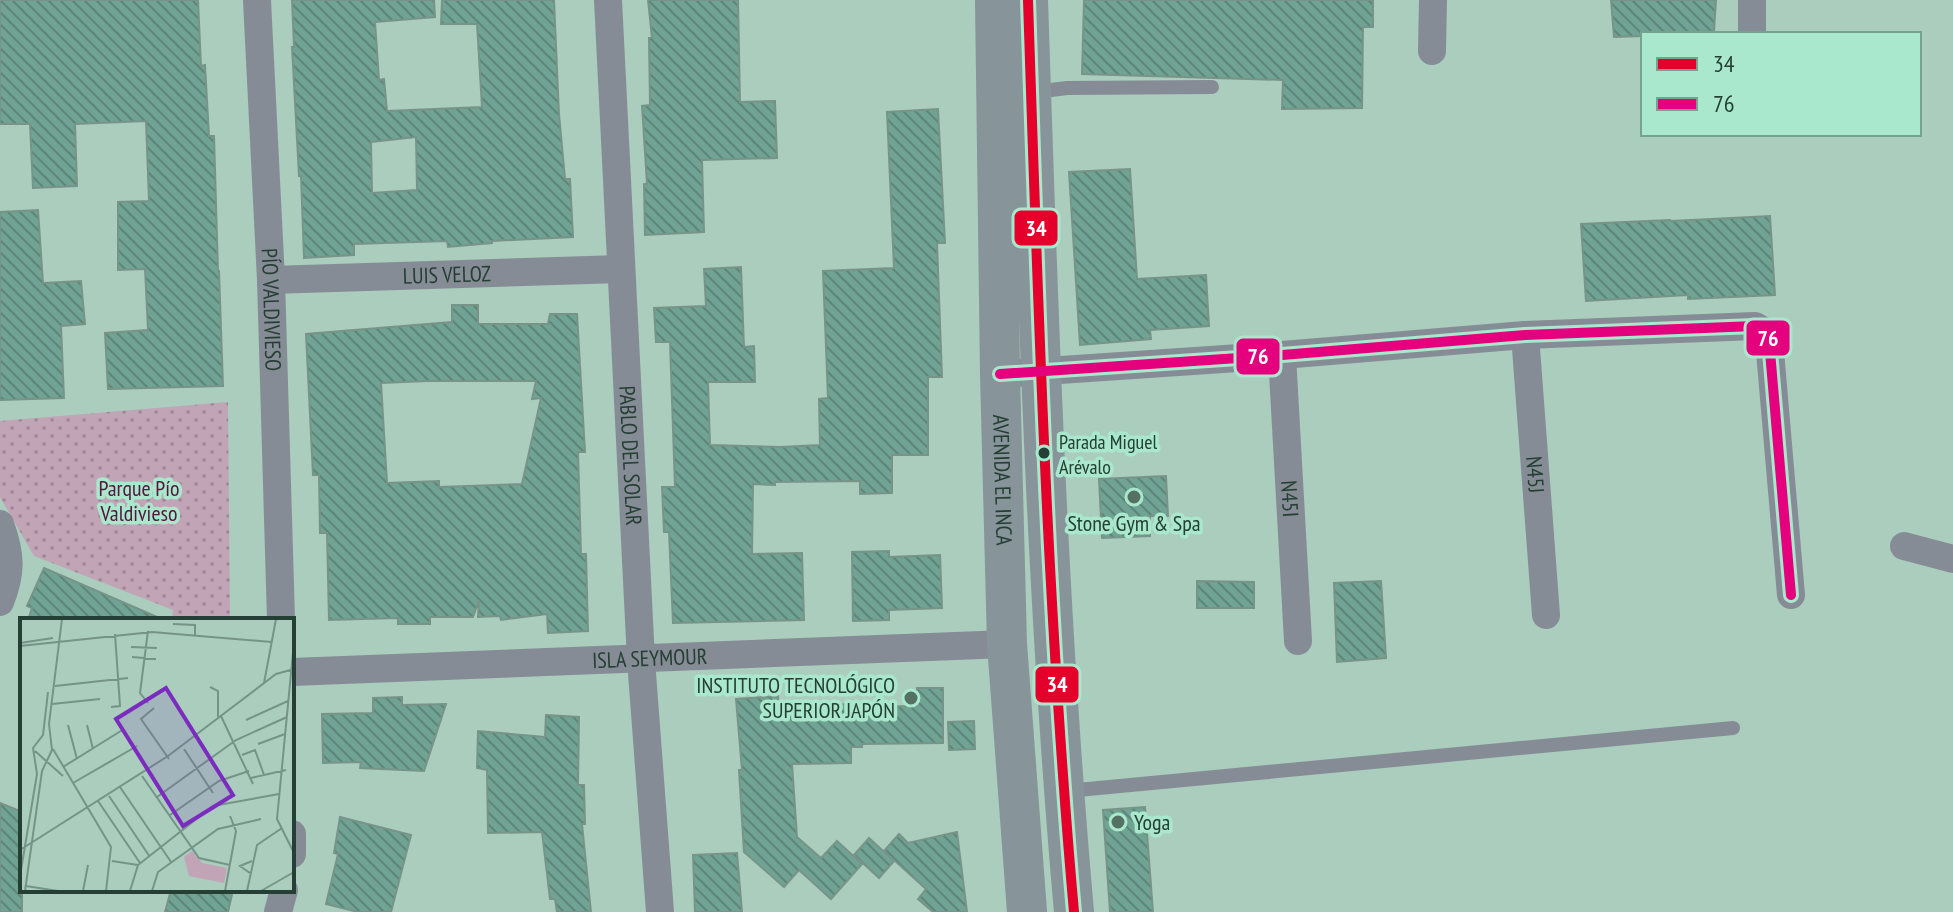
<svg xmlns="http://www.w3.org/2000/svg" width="1953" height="912" viewBox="0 0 1953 912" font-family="'PT Sans Narrow',sans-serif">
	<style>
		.park { fill: url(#park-dots) }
		.building { fill: url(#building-back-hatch); stroke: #789489; stroke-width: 2; fill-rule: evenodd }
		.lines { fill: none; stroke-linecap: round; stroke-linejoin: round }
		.lane { stroke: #868c95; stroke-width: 14 }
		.street { stroke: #868c95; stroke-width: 28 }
		.secondary { stroke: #879499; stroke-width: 40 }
		.bus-1-casing { stroke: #a9e8cd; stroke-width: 16 }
		.bus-2-casing { stroke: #a9e8cd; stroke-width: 16 }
		.bus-1 { stroke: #e4002b; stroke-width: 10 }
		.bus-2 { stroke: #e5007d; stroke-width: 10 }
		.bus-dot { fill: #253f34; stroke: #a9e8cd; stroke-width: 3 }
		.poi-dot { fill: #547164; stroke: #a9e8cd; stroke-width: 3 }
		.labels { text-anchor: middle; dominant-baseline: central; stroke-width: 7; stroke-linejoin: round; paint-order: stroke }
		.bus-label { font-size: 20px; fill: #253f34; stroke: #a9e8cd; text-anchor: start }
		.street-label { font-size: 22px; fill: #253f34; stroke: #a9e8cd }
		.park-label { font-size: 22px; fill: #55153d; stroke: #a9e8cd }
		.poi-label { font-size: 22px; fill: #253f34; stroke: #a9e8cd }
		.inset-road { fill: none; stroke: #759487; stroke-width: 2 }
		.view { fill: #7b2cbf; fill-opacity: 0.15; stroke: #7b2cbf; stroke-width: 4 }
		.inset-edge { fill: none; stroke: #253f34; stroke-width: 4 }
		.line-badge { stroke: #a9e8cd; stroke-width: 3 }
		.badge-label { font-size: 22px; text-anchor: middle; font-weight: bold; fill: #fff }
	</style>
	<defs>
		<pattern id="park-dots" width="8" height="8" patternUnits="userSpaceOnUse" patternTransform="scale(2)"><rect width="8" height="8" fill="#c1a5b6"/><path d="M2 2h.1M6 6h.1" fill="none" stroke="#9d8895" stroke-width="1.8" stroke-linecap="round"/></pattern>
		<pattern id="building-back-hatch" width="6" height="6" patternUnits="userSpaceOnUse" patternTransform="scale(2)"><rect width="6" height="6" fill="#70a393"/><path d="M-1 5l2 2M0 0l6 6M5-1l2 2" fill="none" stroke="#5c8679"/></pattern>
	</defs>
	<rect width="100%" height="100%" fill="#aacdbe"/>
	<path class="park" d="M228 402 230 620H172L173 610 34 556 0 497V421Z"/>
	<g class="building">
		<path d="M0 0H198L201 66 205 65 209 136H214L218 271H219L223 386 108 389 105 333 148 330 145 269 118 270V202L149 201 146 121 75 124 77 186 33 188 30 124H0Z"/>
		<path d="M292 0H434L435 17 375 22 379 80 384 79 387 111 482 107 477 24H441L442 0H554L559 114 565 179H570L573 237 492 241V243L448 247 447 241 354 244V255L304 258 301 176H299L292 47H294ZM416 137 417 190 372 193 371 142Z"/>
		<path d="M648 0H738L740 102 775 101 777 158 702 160 704 232 645 235 644 184H647L642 106 650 105 649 38H652Z"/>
		<path d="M1084 0H1373V27H1363L1362 108 1282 109 1283 80 1082 74Z"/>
		<path d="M1611 0H1716L1714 31 1643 34V36L1614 37Z"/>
		<path d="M938 109 945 243H937L942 377H928V455H892V493L860 494V481L775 482V485L753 484 752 554 802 553 804 620 673 623 669 532H664L662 487H675L670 342H656L654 308 706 306 704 269 741 267 744 347 754 346 755 382H708L710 445 780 447 820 445 819 399 828 398 823 271 894 268 887 112Z"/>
		<path d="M1130 169 1137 279 1206 275 1209 326 1150 330 1151 339 1080 345 1069 172Z"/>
		<path d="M38 210 43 283 81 281 85 324 61 326 64 398 0 400V212Z"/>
		<path d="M1770 216 1775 295 1688 299V295L1586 301 1581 224 1670 220 1671 221Z"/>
		<path d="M452 305H478V324H548L550 314H577L585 452H578L581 554H586L588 631 548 633 547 614 501 620 500 616 478 617 479 600 473 617H430V624H398V618L329 620 327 533H320L319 475H313L306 334 452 322ZM427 381H536L532 399 541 398 522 484 439 487V481L387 483 381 383Z"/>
		<path d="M1166 476 1168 516H1150V536L1102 538 1099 479Z"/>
		<path d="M889 551V557L940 555 942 608 889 610V620L853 621 852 552Z"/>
		<path d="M44 568 164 620H28L32 608 27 606Z"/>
		<path d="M1197 581 1254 582V608H1197Z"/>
		<path d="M1381 581 1386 658 1337 662 1334 583Z"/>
		<path d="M917 688H943V743L862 744V747H851V763L792 764 797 837 821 858 837 841 862 864 831 899 799 870 784 887 744 852 739 770H742L736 699 778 696 779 706 858 704V707L917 706Z"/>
		<path d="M402 697V705L446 704 424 771 360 768 361 762 323 763 322 714 373 713V698Z"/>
		<path d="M546 715 579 717 578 785H584L585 824H582L591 912H557L555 899H550L542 832 488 833 487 770 477 768 478 731 545 737Z"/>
		<path d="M974 721 975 749 949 750 948 722Z"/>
		<path d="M0 803 22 812V912H0Z"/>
		<path d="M1145 807 1153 912H1110L1103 810Z"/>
		<path d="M340 817 411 835 391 912H358L326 904 338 854 334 853Z"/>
		<path d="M957 832 967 912H933L918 899 926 889 884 851 899 834 908 843Z"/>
		<path d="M869 838 894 861 879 878 854 855Z"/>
		<path d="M737 853 742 912H695L693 855Z"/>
		<path d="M171 890H233L228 912H165Z"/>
	</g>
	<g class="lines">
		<g class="lane">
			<path d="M1035 92 1067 88 1212 87"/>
			<path d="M1067 791 1733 728"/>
		</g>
		<g class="street">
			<path id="s1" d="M257 0 271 280 281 620"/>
			<path id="s2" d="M608 0 641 660 660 912"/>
			<path d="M1752 0V30"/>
			<path d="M1432 51 1433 0"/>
			<path id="s3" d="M271 280 621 269"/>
			<path id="s4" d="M1525 335 1546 615"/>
			<path id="s5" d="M1282 355 1298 641"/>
			<path d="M1000 374 1282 355 1525 335 1755 326 1762 330 1769 340 1791 595"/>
			<path d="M0 524C11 554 12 572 0 602"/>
			<path d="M1904 546 1953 559"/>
			<path id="s6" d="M292 672 1007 644"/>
			<path d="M292 834V854"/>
			<path d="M278 912 284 890"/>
		</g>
		<g class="secondary">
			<path id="s7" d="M995 0 1000 374 1007 644 1027 912"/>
			<path d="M1028 0C1038 304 1047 609 1074 912"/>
		</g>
		<defs>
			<path id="bus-1" d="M1028 0C1038 304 1047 609 1074 912"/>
			<path id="bus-2" d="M1000 374 1282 355 1525 335 1755 326 1762 330 1769 340 1791 595"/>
		</defs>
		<use href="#bus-1" class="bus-1-casing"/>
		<use href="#bus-2" class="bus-2-casing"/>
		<use href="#bus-1" class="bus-1"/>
		<use href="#bus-2" class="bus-2"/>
	</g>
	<circle class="bus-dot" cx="1044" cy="453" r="7"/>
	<g class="poi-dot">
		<circle cx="1134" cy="497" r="8"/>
		<circle cx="911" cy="698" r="8"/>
		<circle cx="1118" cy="822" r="8"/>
	</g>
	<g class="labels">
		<g class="bus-label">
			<text x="1059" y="442">Parada Miguel<tspan x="1059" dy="25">Arévalo</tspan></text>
		</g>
		<g class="street-label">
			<text stroke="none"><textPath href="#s3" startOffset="176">LUIS VELOZ</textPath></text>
			<text stroke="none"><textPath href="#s1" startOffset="310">PÍO VALDIVIESO</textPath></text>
			<text stroke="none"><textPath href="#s2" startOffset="456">PABLO DEL SOLAR</textPath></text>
			<text stroke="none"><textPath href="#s4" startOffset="140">N45J</textPath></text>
			<text stroke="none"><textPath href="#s7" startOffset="480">AVENIDA EL INCA</textPath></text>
			<text stroke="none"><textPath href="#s5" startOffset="144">N45I</textPath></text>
			<text stroke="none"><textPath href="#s6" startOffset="358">ISLA SEYMOUR</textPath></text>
		</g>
		<g class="park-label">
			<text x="139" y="488">Parque Pío<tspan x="139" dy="25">Valdivieso</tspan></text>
		</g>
		<g class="poi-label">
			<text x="1134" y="523">Stone Gym &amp; Spa</text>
			<text x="895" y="685" text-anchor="end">INSTITUTO TECNOLÓGICO<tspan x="895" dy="25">SUPERIOR JAPÓN</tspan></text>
			<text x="1134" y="822" text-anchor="start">Yoga</text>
		</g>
	</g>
	<g transform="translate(20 618)">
		<rect width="274" height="274" fill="#aacdbe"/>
		<path d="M172 233 182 245 207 250 204 265 169 258 164 239Z" fill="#c1a5b6"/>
		<path class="inset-road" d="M153 6 175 7V19M274 24 257 201 274 235M0 25 33 20M0 28 132 14 252 24M111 29 137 30M112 39 136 41M244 65 256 1M35 68 108 60M190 69 198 73V99M128 85 120 75 128 13M32 86 80 81M91 89 100 88 95 16M134 90 121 101 149 141M201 98 233 166M226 102 268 83M48 107 57 141M67 107 73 131M238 126 265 116M33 131 91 229 86 273M164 131 193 175M15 133 43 158M222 137 235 132 244 157M43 149 104 111M122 158 179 240 210 247M231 160 266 152M53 165 117 128M100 169 151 244M89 178 130 239M137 179 216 122 267 99M78 183 120 245M150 197 199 163 229 153M0 232 148 138 256 56 274 51M92 243 118 247M230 255 220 248 232 243M0 258 17 156 13 130 23 117 28 74M6 268 38 273M5 273 22 153 32 132 29 106 42 1M63 273 68 247M110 273 118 247 193 188 259 176M132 273 138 254 198 211 241 201M205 273 216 213 210 198M227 273 237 227 262 210M241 273 274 254"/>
		<path class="view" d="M146 70 213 177 163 208 96 101Z"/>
		<rect width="274" height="274" class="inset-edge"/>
	</g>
	<g class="line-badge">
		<rect x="1013" y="209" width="46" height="38" rx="8" fill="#e4002b"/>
		<rect x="1745" y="319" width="46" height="38" rx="8" fill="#e5007d"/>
		<rect x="1235" y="337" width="46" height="39" rx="8" fill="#e5007d"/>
		<rect x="1034" y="665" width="46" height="39" rx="8" fill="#e4002b"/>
	</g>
	<g class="badge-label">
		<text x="1036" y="236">34</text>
		<text x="1768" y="346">76</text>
		<text x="1258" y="364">76</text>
		<text x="1057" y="692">34</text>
	</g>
	<rect x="1641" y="32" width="280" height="104" fill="#a9e8cd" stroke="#74a490" stroke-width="2"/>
	<rect x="1657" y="58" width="40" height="12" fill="#e4002b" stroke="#74a490" stroke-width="2"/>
	<text x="1713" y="72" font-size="24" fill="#253f34">34</text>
	<rect x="1657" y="98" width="40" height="12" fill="#e5007d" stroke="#74a490" stroke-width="2"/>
	<text x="1713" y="112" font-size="24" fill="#253f34">76</text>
</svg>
